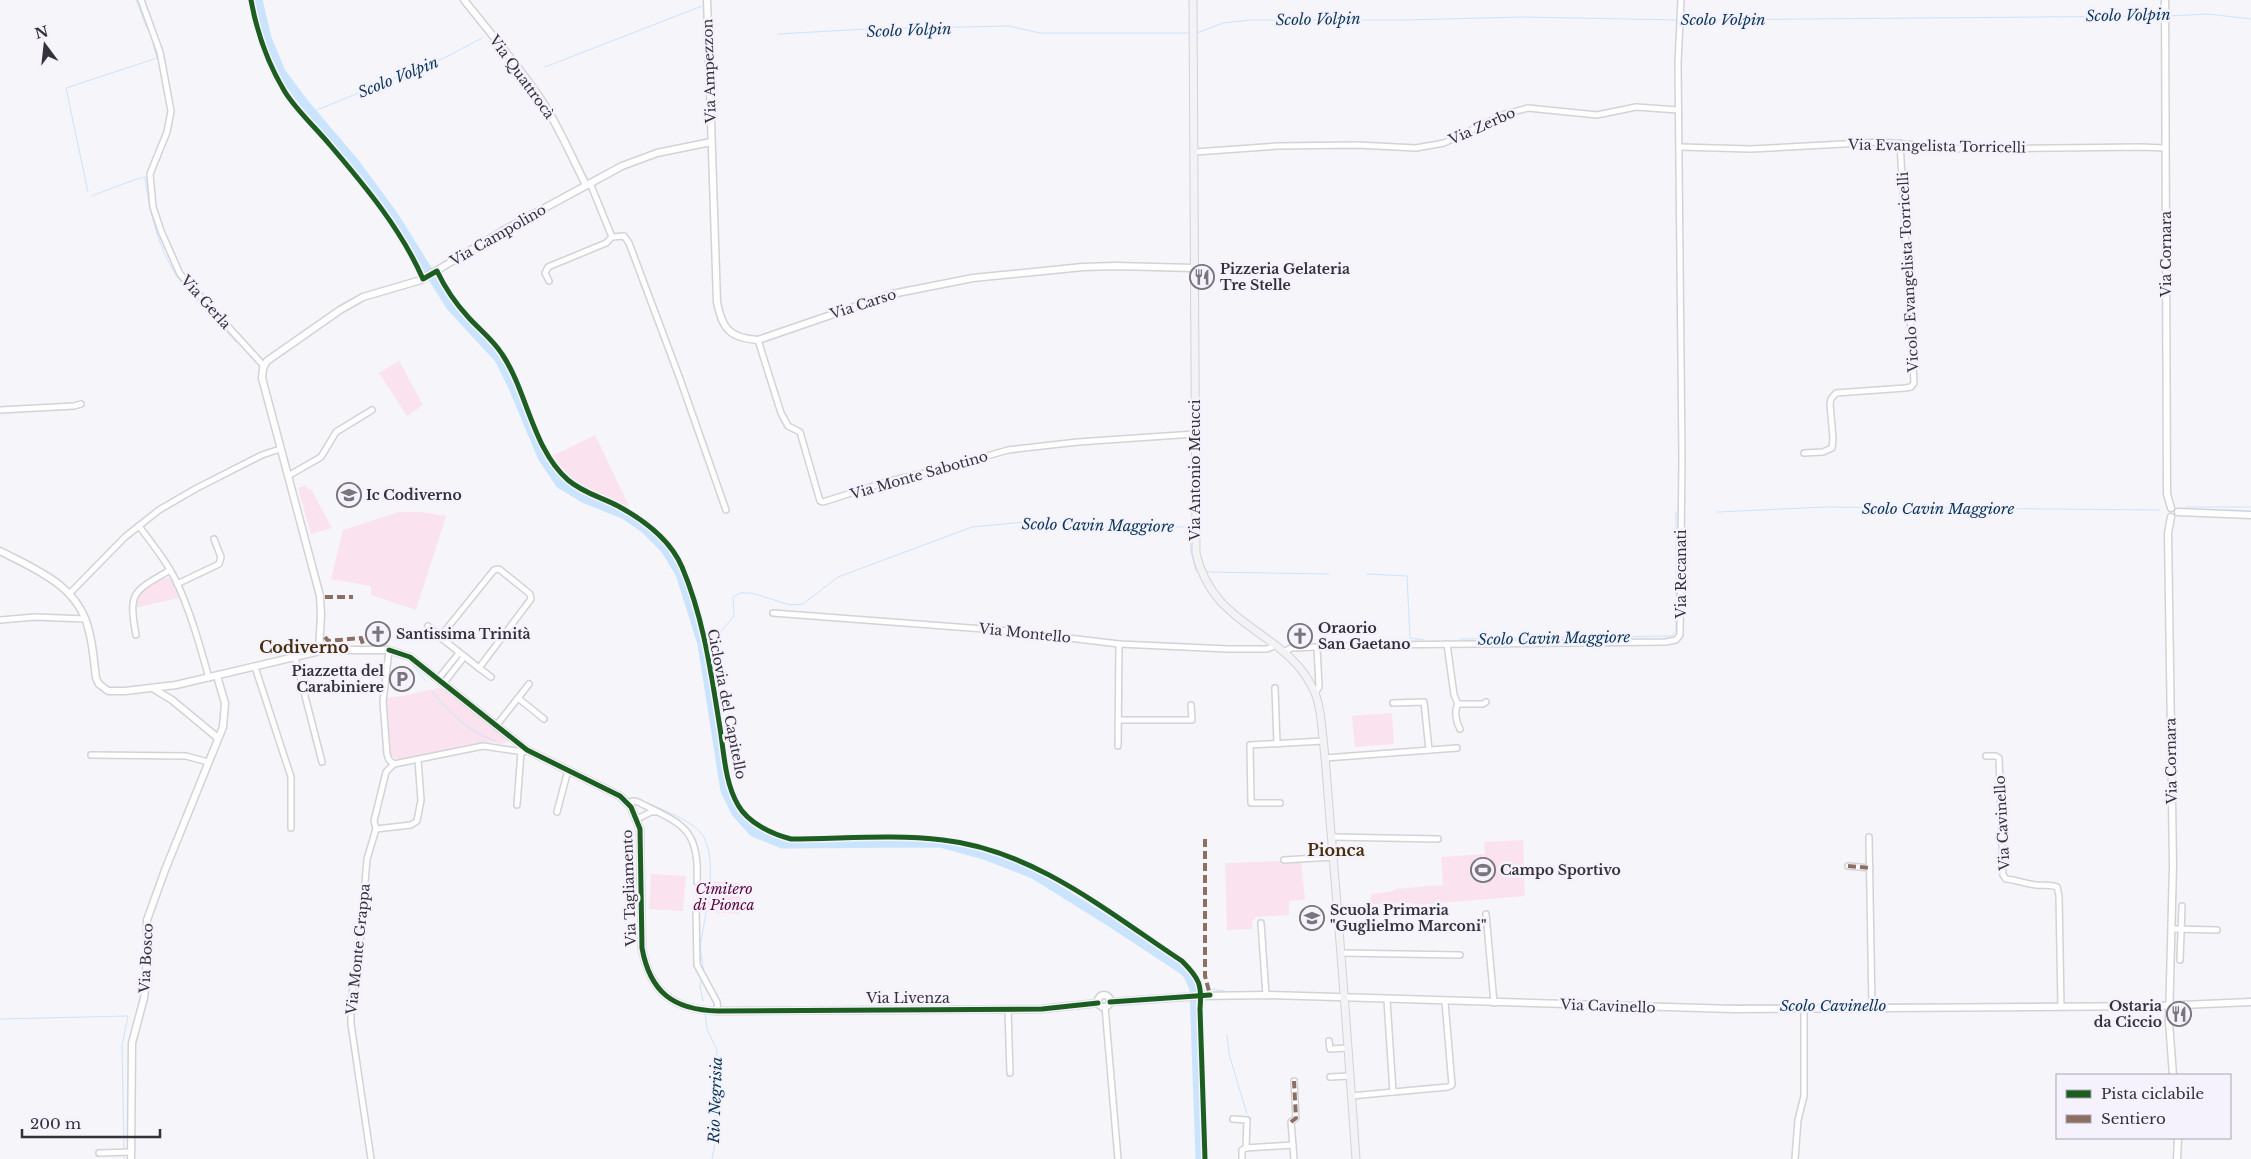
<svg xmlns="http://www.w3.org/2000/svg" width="2251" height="1159" viewBox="0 0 2251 1159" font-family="'Libre Baskerville',serif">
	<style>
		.green { fill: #fae3ee }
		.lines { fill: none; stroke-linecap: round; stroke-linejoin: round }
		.stream { stroke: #cbe4fd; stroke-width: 1 }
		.river { stroke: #cbe4fd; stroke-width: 9 }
		.minor-casing { stroke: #d3d2d7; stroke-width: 8 }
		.tertiary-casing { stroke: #d3d2d7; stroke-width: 9 }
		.secondary-casing { stroke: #d3d2d7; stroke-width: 9 }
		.minor { stroke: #fefefe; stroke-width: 5 }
		.tertiary { stroke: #fefefe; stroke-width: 6 }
		.secondary { stroke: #f3f3f6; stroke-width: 7 }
		.quiet { stroke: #8d6e63; stroke-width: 4; stroke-dasharray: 8 4; stroke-linecap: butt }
		.cycleway-casing { stroke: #f5f2fd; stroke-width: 8 }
		.cycleway { stroke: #1b5e20; stroke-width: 5 }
		.labels { text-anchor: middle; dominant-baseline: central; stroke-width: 5; stroke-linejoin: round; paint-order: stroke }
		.street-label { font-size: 14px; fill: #343238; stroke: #f5f2fd }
		.poi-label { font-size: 14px; font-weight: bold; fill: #343238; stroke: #f5f2fd; text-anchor: start }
		.park-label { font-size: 14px; font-style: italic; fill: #5b0036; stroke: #f5f2fd }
		.water-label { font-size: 15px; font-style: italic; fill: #073759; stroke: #f5f2fd }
		.quarter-label { font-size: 16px; font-weight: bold; fill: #472e0b; stroke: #f5f2fd }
	</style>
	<rect width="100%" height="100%" fill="#f6f5fa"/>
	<g class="green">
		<path d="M399 361 423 405 407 416 379 373Z"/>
		<path d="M595 435 629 506 625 513 584 497 561 482 546 459Z"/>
		<path d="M306 485 308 490 311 489 332 528 311 534 298 488Z"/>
		<path d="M399 512H421L446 516 416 610 371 595V586L331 579 343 530Z"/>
		<path d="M162 577 171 579 179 598 134 608V602L142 590Z"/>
		<path d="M444 687 512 741 501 744 491 742 472 744 402 760 394 758 390 753 385 698 402 696Z"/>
		<path d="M1392 713 1394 744 1355 747 1352 716Z"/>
		<path d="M1523 840 1525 896 1416 905 1412 903 1370 904 1371 894 1394 891V889L1443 885 1441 857 1485 854 1484 842Z"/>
		<path d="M1296 860H1301L1305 900 1289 901V915L1256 917 1252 922 1253 929 1227 930 1225 863 1280 861 1281 864 1296 863Z"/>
		<path d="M651 874 686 876 683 911 649 909Z"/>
		<path d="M710 881 739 883 741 885 740 914 707 912Z"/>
	</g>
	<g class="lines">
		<g class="stream">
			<path d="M136 0 147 28"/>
			<path d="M2168 16 2208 14 2251 19"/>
			<path d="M1683 20 2162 16"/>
			<path d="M1197 33 1223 23 1250 20H1403L1524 17 1679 20"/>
			<path d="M778 34 866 29 1009 26 1040 33H1189"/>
			<path d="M545 67 702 6"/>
			<path d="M312 112 444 58 482 38"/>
			<path d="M88 192 66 88 157 58 153 45"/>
			<path d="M92 196C99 193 140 177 145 177 149 212 160 254 181 282 198 303 218 322 236 342"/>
			<path d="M2186 507H2251"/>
			<path d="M1717 512 1826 507 2159 510"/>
			<path d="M1207 572 1329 574"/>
			<path d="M1367 574 1407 576 1410 638 1424 640"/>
			<path d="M1460 639 1672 636 1676 630V512H1678"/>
			<path d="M714 640 734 616 733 597 740 593H752L790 605 803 604 838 577 972 527 1035 521 1063 522 1093 527H1189L1191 551 1196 571"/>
			<path d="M702 644H704"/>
			<path d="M413 666 426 681"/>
			<path d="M433 692C450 715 469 731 495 741"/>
			<path d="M641 800C657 808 690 819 701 833 720 858 705 914 701 942 699 952 704 963 703 973"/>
			<path d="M701 980 700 986 703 1001"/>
			<path d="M1212 989 1225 991"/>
			<path d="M1194 990H1196"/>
			<path d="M2223 1000 2251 998"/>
			<path d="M2173 1002H2189"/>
			<path d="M2064 1003 2166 1002"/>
			<path d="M1874 1004 2060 1003"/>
			<path d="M1704 1005 1870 1004"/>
			<path d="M705 1014 707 1029 717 1050 715 1064 717 1134 712 1159"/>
			<path d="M0 1019 128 1016 122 1045 124 1150"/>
			<path d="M1227 1035 1229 1054 1247 1114"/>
			<path d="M124 1154V1159"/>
		</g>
		<path class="river" d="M258 0 267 38 281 72 304 103 355 163 394 216 451 307 499 359 512 385 542 457 560 484 583 498 625 515 645 529 665 549 680 574 702 644 725 791 736 813 753 832 782 844 940 843 987 856 1033 874 1113 924 1183 970 1188 975 1194 989 1200 1159"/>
		<defs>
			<g id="minor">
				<path d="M141 0 160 52 171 111 167 132 150 174 153 207 161 231 180 274 264 366"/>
				<path d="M1680 147 1751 149 1881 142 1963 149 2140 147 2165 148"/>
				<path d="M1195 152 1278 146 1357 145 1416 148 1444 143 1505 114 1528 108 1597 115 1636 107 1678 110"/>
				<path d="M590 183 612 237 624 236 629 243 680 379 726 510"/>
				<path d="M549 281 545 273 548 267 606 243 612 237"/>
				<path d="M758 340 781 413 788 426 800 432 820 501 823 502 889 481 934 471 1008 450 1078 442 1194 434"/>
				<path d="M0 410 74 406 81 404"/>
				<path d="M1804 453 1823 452 1832 448 1833 438 1830 404 1831 399 1836 393 1905 388 1911 387 1914 383 1900 143"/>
				<path d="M288 476 321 457 336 432 372 410"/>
				<path d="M139 526C153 545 168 563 178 585 191 614 200 646 209 678"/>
				<path d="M499 569 530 594 531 599 479 668 440 637 494 570Z"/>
				<path d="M177 584 219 564 221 557 214 539"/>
				<path d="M70 593 125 537 159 510 197 488 262 455 280 449"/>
				<path d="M773 613 1010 631 1119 644 1228 649H1267L1276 645"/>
				<path d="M0 620 35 617 85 619"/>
				<path d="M428 626 440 637"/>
				<path d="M136 635C128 591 133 592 170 570"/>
				<path d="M1447 644 1454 695 1458 704C1454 711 1456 722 1460 729"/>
				<path d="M389 650 383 702 387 754 389 760 394 764"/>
				<path d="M1284 652 1291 648 1374 645 1666 642 1676 640 1680 635 1682 459 1678 63 1681 0"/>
				<path d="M295 657 322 762"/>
				<path d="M255 667 291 777V828"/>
				<path d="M479 668 491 677"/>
				<path d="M438 679 459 653"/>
				<path d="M443 684 464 657"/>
				<path d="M1275 688 1277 744"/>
				<path d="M1315 693 1319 687 1317 647"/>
				<path d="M518 698 544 719"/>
				<path d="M1393 703 1424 702 1429 750"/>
				<path d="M1458 704H1483L1486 702"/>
				<path d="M1119 720H1192L1191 705"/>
				<path d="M496 726 529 684"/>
				<path d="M1118 746 1119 644"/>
				<path d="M91 755 186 756 208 762"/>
				<path d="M1986 756H1996L1999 758 2003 875 2006 879C2017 880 2026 884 2036 885 2043 886 2049 884 2057 887L2059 896 2061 1007"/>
				<path d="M1325 758 1457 748"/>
				<path d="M394 764 483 746 524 752 527 750"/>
				<path d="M628 803 633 801 638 802C681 824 700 827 697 882"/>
				<path d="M1280 803H1251L1250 745 1323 741"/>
				<path d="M517 805 521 752"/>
				<path d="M557 812 568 770"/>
				<path d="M637 819 651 812H655"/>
				<path d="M376 829 411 825 417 821 421 800 418 760"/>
				<path d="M1332 837 1438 839"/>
				<path d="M1869 837 1872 1008"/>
				<path d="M1284 860 1333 857"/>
				<path d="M1848 866 1870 868"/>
				<path d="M696 909 697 965 717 1002 718 1011"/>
				<path d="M1486 914 1494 1003"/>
				<path d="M1261 923 1266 995"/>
				<path d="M2172 929 2217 930"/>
				<path d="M1341 953 1460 955"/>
				<path d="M2180 960 2182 906"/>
				<path d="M1105 1007 1118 1159"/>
				<path d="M1008 1009 1010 1073"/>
				<path d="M1329 1041 1330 1049 1348 1048"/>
				<path d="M1330 1077 1350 1076"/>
				<path d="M1294 1081 1296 1118 1291 1122 1294 1159"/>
				<path d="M1393 1092 1448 1087 1452 1085 1445 1002"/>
				<path d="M1351 1096 1393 1092 1387 1000"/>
				<path d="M1233 1119 1247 1120 1246 1148 1293 1145"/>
				<path d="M99 1153 131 1152"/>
				<path d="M371 1159 351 1024V1000L359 954 367 859 376 829 374 821 386 772 394 764"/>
				<path d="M1242 1159V1150L1246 1148"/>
				<path d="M1795 1159 1798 1120 1804 1096V1009"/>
			</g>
			<g id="tertiary">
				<path d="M464 0C491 34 520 67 544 104 560 129 572 158 586 185"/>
				<path d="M707 0 717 302C722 329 730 338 758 340L892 294 973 278 1083 267 1116 266 1193 268"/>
				<path d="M2165 0 2167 494 2171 508"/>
				<path d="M2178 512 2251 515"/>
				<path d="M2171 517 2168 533 2173 865 2169 1022 2173 1075"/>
				<path d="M0 551C37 570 79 586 89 631 93 646 94 662 96 678L99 684 108 691H125L176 685 324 650H389L410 657 527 750 620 796 631 807 640 829 642 948C650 992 673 1010 718 1011L1042 1009 1098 1003"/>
				<path d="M319 651 321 614 320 596 262 378 263 368 267 361 340 310 363 297 421 280 504 230 622 166 657 153 711 142"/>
				<path d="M154 689 172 700 218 738"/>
				<circle cx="1104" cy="1001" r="6"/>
				<path d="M1110 1002 1200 996 1266 995 1734 1009 2158 1006 2251 1002"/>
				<path d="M131 1159 132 1043 144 998 146 981 147 920 165 870 223 727 225 703 217 676"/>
				<path d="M2177 1159 2178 1138"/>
			</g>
			<path id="secondary" d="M1193 0 1196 553C1214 631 1288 629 1315 693 1321 707 1321 723 1323 738 1326 765 1328 793 1330 821 1340 933 1348 1046 1356 1159"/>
		</defs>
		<use href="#minor" class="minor-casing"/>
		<use href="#tertiary" class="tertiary-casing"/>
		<use href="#secondary" class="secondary-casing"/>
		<use href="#minor" class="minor"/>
		<use href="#tertiary" class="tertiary"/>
		<use href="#secondary" class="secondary"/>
		<g class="quiet">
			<path d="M325 597H353"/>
			<path d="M325 637 328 641 361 638 363 644"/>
			<path d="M1205 839V976L1210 995"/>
			<path d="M1848 866 1870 868"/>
			<path d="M1291 1122 1296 1118 1294 1081"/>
		</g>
		<defs>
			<g id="cycleway">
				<path d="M251 0C257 33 268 64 285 92 297 111 316 128 330 145 365 186 401 229 423 279L437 271C445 288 456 304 469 318 480 330 493 340 502 354 527 391 533 450 568 480 583 493 601 497 618 506 644 520 670 539 682 567 704 619 711 673 720 728 724 753 725 783 738 805 748 823 772 834 791 839 841 839 893 834 943 840 1034 850 1109 913 1182 961 1200 979 1202 985 1200 1009L1205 1159"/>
				<path d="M389 650 410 657 527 750 620 796 631 807 640 829 642 948C650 992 673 1010 718 1011L1042 1009 1098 1003"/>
				<path d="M1110 1002 1210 995"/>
			</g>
		</defs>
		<use href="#cycleway" class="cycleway-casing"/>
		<use href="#cycleway" class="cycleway"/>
	</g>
	<defs>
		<symbol id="restaurant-ring" viewBox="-11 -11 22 22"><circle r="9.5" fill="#f5f2fd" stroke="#78767c" stroke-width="1.5"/><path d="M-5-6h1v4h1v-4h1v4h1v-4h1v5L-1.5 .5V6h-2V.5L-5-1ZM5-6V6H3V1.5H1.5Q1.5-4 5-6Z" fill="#78767c"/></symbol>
		<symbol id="school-ring" viewBox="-11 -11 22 22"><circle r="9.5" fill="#f5f2fd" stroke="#78767c" stroke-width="1.5"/><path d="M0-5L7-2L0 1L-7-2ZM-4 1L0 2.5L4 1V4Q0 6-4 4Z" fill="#78767c"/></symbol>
		<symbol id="church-ring" viewBox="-11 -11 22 22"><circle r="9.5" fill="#f5f2fd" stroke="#78767c" stroke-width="1.5"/><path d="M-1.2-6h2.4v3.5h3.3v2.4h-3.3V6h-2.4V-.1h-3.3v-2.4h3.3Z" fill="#78767c"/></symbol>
		<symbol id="parking-ring" viewBox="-11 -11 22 22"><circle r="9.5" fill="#f5f2fd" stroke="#78767c" stroke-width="1.5"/><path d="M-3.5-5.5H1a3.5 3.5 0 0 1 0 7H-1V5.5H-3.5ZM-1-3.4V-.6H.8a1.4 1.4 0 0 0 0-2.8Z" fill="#78767c"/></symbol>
		<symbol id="stadium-ring" viewBox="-11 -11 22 22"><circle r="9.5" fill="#f5f2fd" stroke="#78767c" stroke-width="1.5"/><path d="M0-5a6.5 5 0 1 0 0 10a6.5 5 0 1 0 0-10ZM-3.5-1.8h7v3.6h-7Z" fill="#78767c"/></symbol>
	</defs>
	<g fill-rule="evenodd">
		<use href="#restaurant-ring" x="1188" y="263" width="28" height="28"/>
		<use href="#school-ring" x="335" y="481" width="28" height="28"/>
		<use href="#church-ring" x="364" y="620" width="28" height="28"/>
		<use href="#church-ring" x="1286" y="622" width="28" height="28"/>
		<use href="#parking-ring" x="388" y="665" width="28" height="28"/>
		<use href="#stadium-ring" x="1469" y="856" width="28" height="28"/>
		<use href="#school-ring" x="1298" y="904" width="28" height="28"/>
		<use href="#restaurant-ring" x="2165" y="1000" width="28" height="28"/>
	</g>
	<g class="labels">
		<g class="street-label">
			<text transform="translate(709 71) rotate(-92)">Via Ampezzon</text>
			<text transform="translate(522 77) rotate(54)">Via Quattrocà</text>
			<text transform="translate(1482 126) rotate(-24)">Via Zerbo</text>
			<text transform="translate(1937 146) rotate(1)">Via Evangelista Torricelli</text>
			<text transform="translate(498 235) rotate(-30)">Via Campolino</text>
			<text transform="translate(2166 254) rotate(-90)">Via Cornara</text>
			<text transform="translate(1908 272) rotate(-93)">Vicolo Evangelista Torricelli</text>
			<text transform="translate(206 302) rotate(48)">Via Gerla</text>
			<text transform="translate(863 304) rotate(-18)">Via Carso</text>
			<text transform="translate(1195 470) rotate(-90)">Via Antonio Meucci</text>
			<text transform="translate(919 475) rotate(-16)">Via Monte Sabotino</text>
			<text transform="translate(1681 574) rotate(-90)">Via Recanati</text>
			<text transform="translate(1025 633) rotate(6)">Via Montello</text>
			<text transform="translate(727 704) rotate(79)">Ciclovia del Capitello</text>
			<text transform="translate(2171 761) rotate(-91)">Via Cornara</text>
			<text transform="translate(2002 823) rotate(-93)">Via Cavinello</text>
			<text transform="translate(629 888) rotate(-92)">Via Tagliamento</text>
			<text transform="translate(358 949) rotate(-84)">Via Monte Grappa</text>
			<text transform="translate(146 958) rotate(-87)">Via Bosco</text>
			<text x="908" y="998">Via Livenza</text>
			<text transform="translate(1608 1006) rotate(2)">Via Cavinello</text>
		</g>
		<g class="poi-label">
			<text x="1220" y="269">Pizzeria Gelateria<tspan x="1220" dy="16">Tre Stelle</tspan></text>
			<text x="366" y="495">Ic Codiverno</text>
			<text x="1318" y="628">Oraorio<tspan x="1318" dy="16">San Gaetano</tspan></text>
			<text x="396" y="634">Santissima Trinità</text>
			<text x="384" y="671" text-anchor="end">Piazzetta del<tspan x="384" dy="16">Carabiniere</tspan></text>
			<text x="1500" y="870">Campo Sportivo</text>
			<text x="1330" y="910">Scuola Primaria<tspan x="1330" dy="16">"Guglielmo Marconi"</tspan></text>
			<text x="2162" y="1006" text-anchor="end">Ostaria<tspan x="2162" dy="16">da Ciccio</tspan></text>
		</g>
		<g class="park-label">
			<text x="724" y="889">Cimitero<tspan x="724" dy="16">di Pionca</tspan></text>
		</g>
		<g class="water-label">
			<text transform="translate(2128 15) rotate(-1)">Scolo Volpin</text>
			<text transform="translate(1318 19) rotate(-1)">Scolo Volpin</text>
			<text x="1723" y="19">Scolo Volpin</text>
			<text transform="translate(909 30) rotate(-2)">Scolo Volpin</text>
			<text transform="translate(398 77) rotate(-22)">Scolo Volpin</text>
			<text x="1938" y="508">Scolo Cavin Maggiore</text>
			<text transform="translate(1098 525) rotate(1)">Scolo Cavin Maggiore</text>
			<text transform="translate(1554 638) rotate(-1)">Scolo Cavin Maggiore</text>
			<text x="1833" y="1005">Scolo Cavinello</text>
			<text transform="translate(715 1100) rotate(-88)">Rio Negrisia</text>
		</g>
		<g class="quarter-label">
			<text x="304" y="647">Codiverno</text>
			<text x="1336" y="850">Pionca</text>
		</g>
	</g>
	<rect x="2056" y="1074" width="175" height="65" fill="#f5f2fd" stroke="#a8a5ae"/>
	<rect x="2066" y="1090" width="25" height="8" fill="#1b5e20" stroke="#a8a5ae"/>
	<text x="2101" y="1099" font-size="15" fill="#343238">Pista ciclabile</text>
	<rect x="2066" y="1115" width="25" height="8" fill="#8d6e63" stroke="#a8a5ae"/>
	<text x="2101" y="1124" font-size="15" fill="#343238">Sentiero</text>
	<g transform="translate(45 45) rotate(345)" stroke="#f5f2fd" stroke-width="4" paint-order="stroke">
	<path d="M0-4L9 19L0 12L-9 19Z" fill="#343238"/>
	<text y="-8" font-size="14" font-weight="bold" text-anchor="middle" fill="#343238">N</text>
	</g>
	<path d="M22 1129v8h138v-8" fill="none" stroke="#343238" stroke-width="2.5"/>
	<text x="30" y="1129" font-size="15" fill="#343238" stroke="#f5f2fd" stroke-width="4" paint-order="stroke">200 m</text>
</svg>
